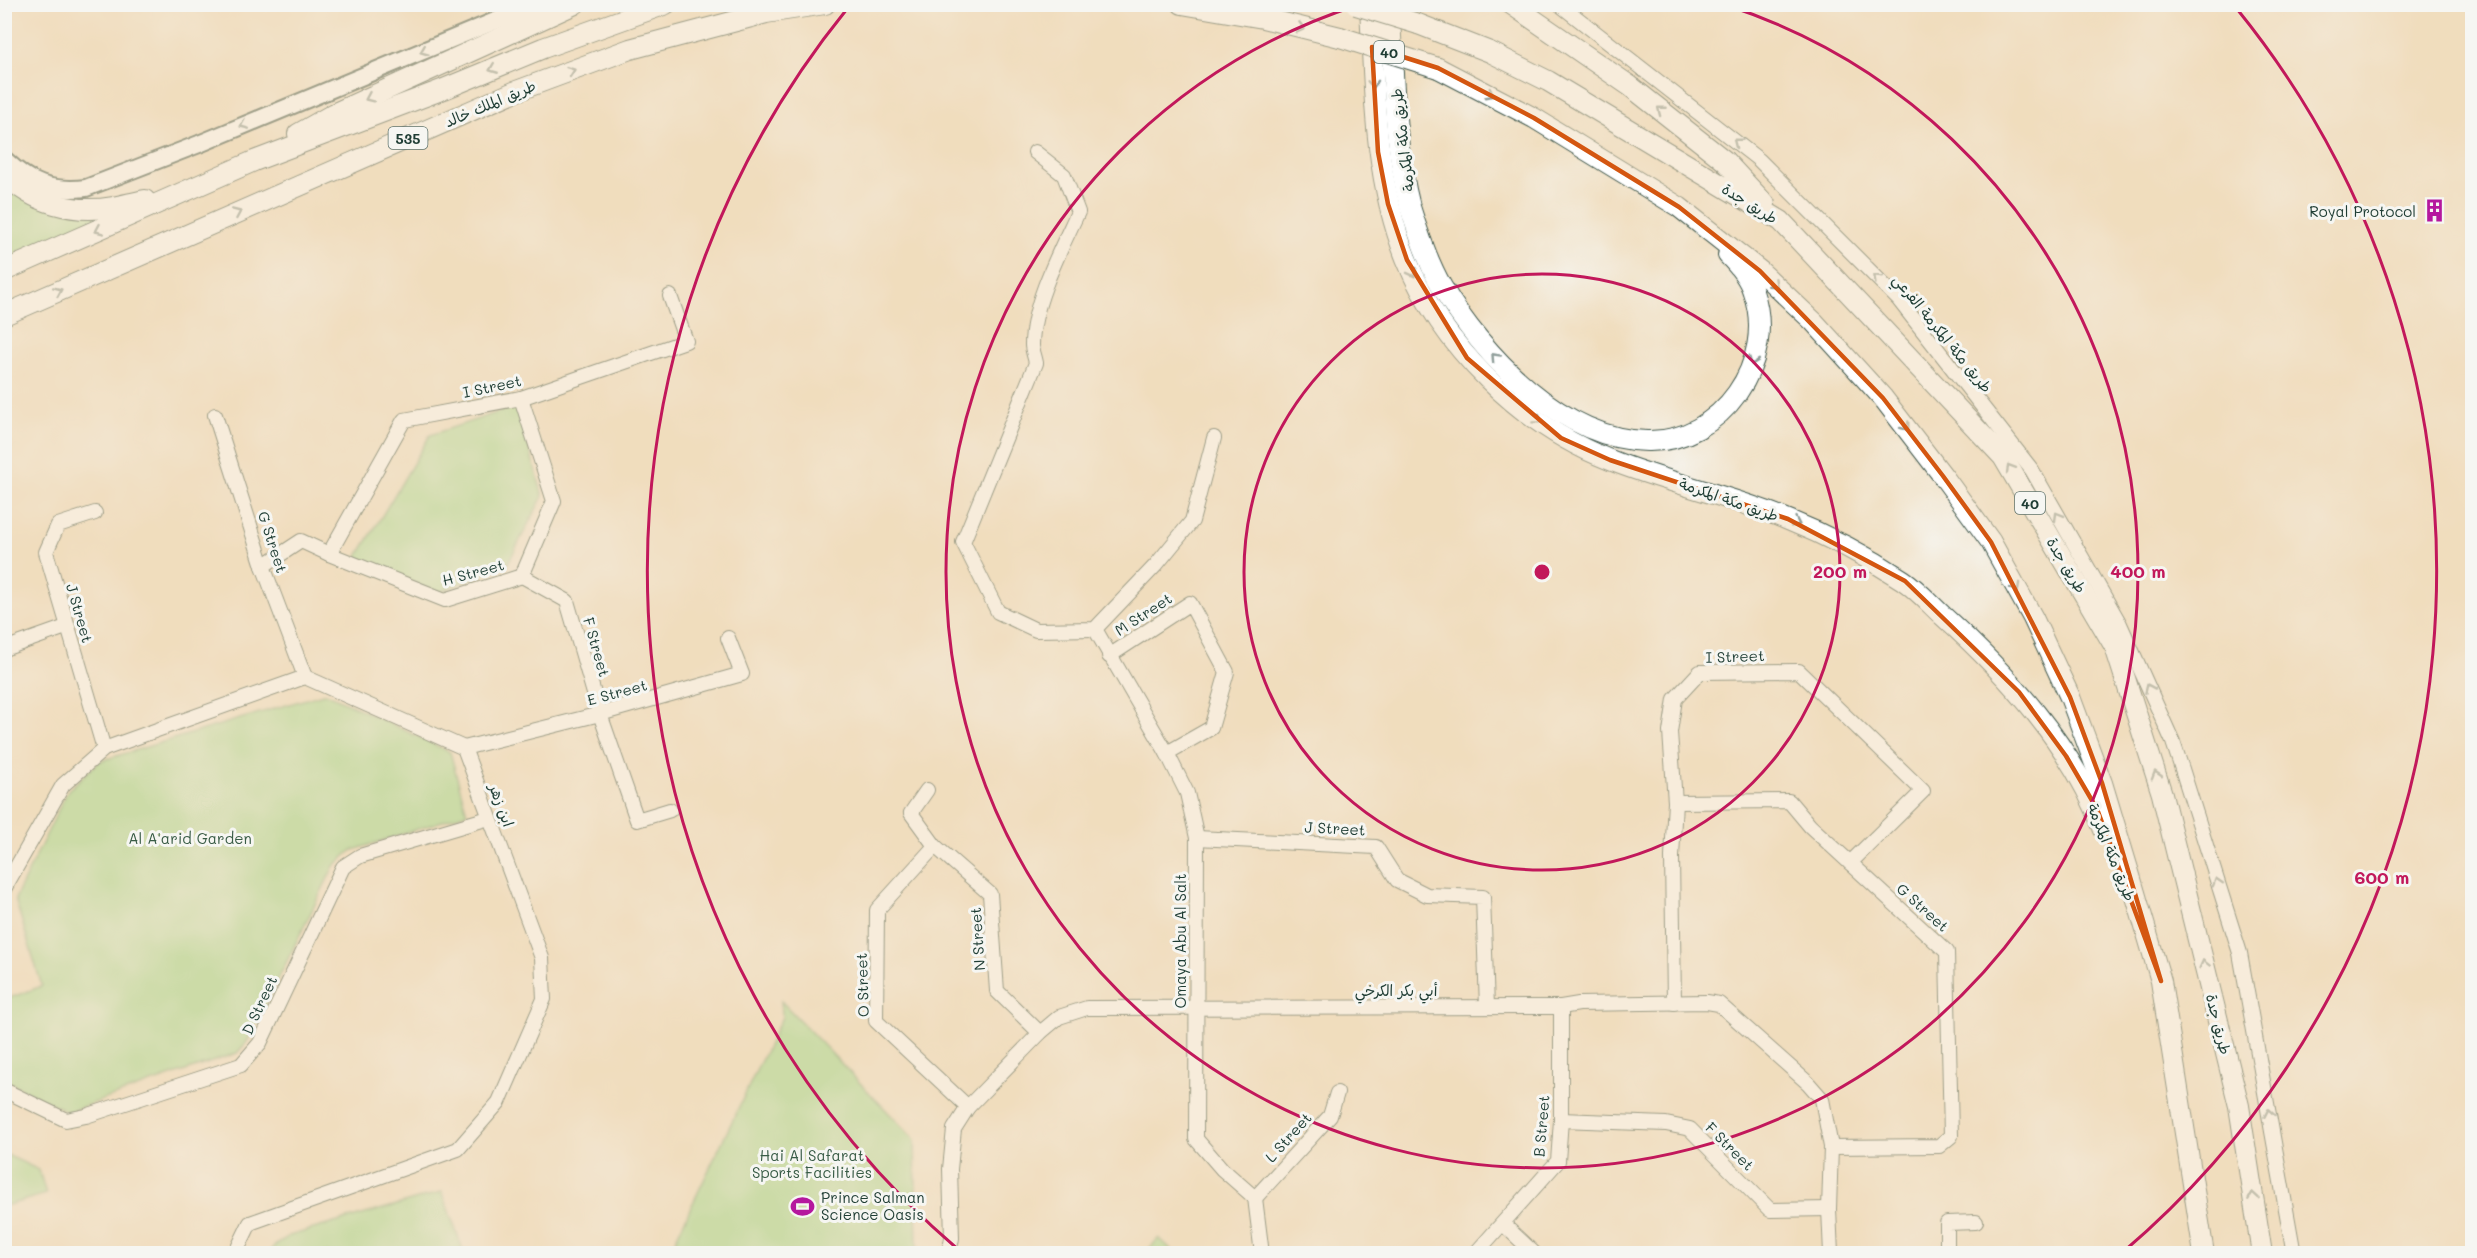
<svg xmlns="http://www.w3.org/2000/svg" width="2477" height="1258" viewBox="0 0 2477 1258" font-family="Mali,'Playpen Sans Arabic',sans-serif">
	<style>
		.green { fill: #9fd98c; stroke: #5f8b60; stroke-width: 1.5 }
		.lines { fill: none; stroke-linecap: round; stroke-linejoin: round }
		.minor-casing { stroke: #3e5549; stroke-width: 16 }
		.major-casing { stroke: #3e5549; stroke-width: 20 }
		.highway-casing { stroke: #3e5549; stroke-width: 22 }
		.minor { stroke: #fff; stroke-width: 14 }
		.major { stroke: #fff; stroke-width: 16 }
		.highway { stroke: #fff; stroke-width: 20 }
		.highway-bridge-casing { stroke: #3e5549; stroke-width: 22; stroke-linecap: butt }
		.highway-bridge { stroke: #fff; stroke-width: 20 }
		.oneway { stroke: #8f9e9a }
		.marked { fill: none; stroke: #d45610; stroke-width: 4.5; stroke-linejoin: round }
		.ring { fill: none; stroke: #c2185b; stroke-width: 3 }
		.labels { text-anchor: middle; dominant-baseline: central; stroke-width: 6; stroke-linejoin: round; paint-order: stroke }
		.shield { fill: #f6f6f2; stroke: #60746d; stroke-width: 1.5 }
		.shield-label { font-size: 14px; font-weight: bold; fill: #1f3d34 }
		.street-label { font-size: 15px; fill: #1f3d34; stroke: #f6f6f2 }
		.poi-label { font-size: 15px; fill: #1f3d34; stroke: #f6f6f2; text-anchor: end }
		.park-label { font-size: 15px; fill: #395c46; stroke: #f6f6f2 }
		.centre { fill: #c2185b; stroke: #f6f6f2; stroke-width: 3 }
		.ring-label { font-size: 18px; text-anchor: middle; font-weight: bold; fill: #c2185b; stroke: #f6f6f2; stroke-width: 6; stroke-linejoin: round; paint-order: stroke }
	</style>
	<rect width="100%" height="100%" fill="#f6f6f2"/>
	<filter id="ink" filterUnits="userSpaceOnUse"><feTurbulence type="fractalNoise" baseFrequency=".0167" numOctaves="2"/><feDisplacementMap in="SourceGraphic" scale="12" xChannelSelector="R" yChannelSelector="G"/><feConvolveMatrix kernelMatrix="1 2 1 2 8 2 1 2 1" color-interpolation-filters="sRGB"/></filter>
	<filter id="wash" filterUnits="userSpaceOnUse"><feTurbulence type="fractalNoise" baseFrequency=".008" numOctaves="4" result="noise"/><feDisplacementMap in="SourceGraphic" scale="24" xChannelSelector="R" yChannelSelector="G"/><feGaussianBlur stdDeviation="1.35" result="paint"/><feColorMatrix in="noise" values="0 0 0 0 0 0 0 0 0 0 0 0 0 0 0 0 0 1.4 0 .05"/><feComposite in="paint" operator="in"/></filter>
	<g filter="url(#wash)">
		<rect width="100%" height="100%" fill="#f0ddbd"/>
		<g class="green">
			<path d="M4 180 107 214 5 259Z"/>
			<path d="M517 406 543 496 507 565 437 593 357 558 430 435Z"/>
			<path d="M326 693 450 752 467 813 351 851 334 866 247 1042 237 1053 68 1112 5 1080 4 1000 42 986 15 899 68 790 100 761Z"/>
			<path d="M781 1001 915 1140 917 1253H669L782 1017Z"/>
			<path d="M5 1154 39 1170 46 1194 5 1206Z"/>
			<path d="M442 1192 464 1253H269L273 1247 289 1236Z"/>
			<path d="M1159 1238 1175 1253H1145Z"/>
		</g>
	</g>
	<g filter="url(#ink)">
		<g class="lines">
			<defs>
				<g id="minor">
					<path d="M1559 4 1759 160 1898 299 2032 470 2120 624 2173 742 2182 769 2240 953 2294 1254"/>
					<path d="M1035 152 1064 175 1078 212C1061 249 1032 304 1032 345 1032 350 1035 357 1036 363L963 542 998 612 1036 630 1095 629 1156 565 1192 521 1214 438"/>
					<path d="M215 415 263 566 305 677"/>
					<path d="M95 513 58 525 46 552 104 749"/>
					<path d="M329 554 404 420 521 398 686 341 670 296"/>
					<path d="M263 566 301 541 329 554 445 600 522 576 554 501 521 398"/>
					<path d="M522 576 567 601 600 714 637 820 670 810"/>
					<path d="M1095 629 1167 753 1187 793 1197 838 1196 1139 1222 1169 1255 1198 1262 1254"/>
					<path d="M4 649 66 627"/>
					<path d="M1109 656 1190 603 1227 672 1211 728 1167 753"/>
					<path d="M464 748 600 714 742 674 728 638"/>
					<path d="M927 790 911 813 935 846 990 894 997 991 1040 1033"/>
					<path d="M1675 802 1789 801 1810 826 1947 952 1951 1136 1939 1146 1831 1147"/>
					<path d="M1197 838 1376 847 1397 880 1427 895 1483 897 1487 1007"/>
					<path d="M935 846 877 910 876 1021 968 1107"/>
					<path d="M4 889 63 785 104 749 305 677 464 748 542 958 544 999 499 1102 458 1149 250 1223 235 1254"/>
					<path d="M1674 1003 1672 857 1675 802 1670 732 1675 699 1700 672 1799 671 1923 791 1850 863"/>
					<path d="M4 1090 66 1120 86 1116 241 1065 260 1043 343 867 360 856 489 818"/>
					<path d="M1561 1120 1666 1124 1690 1129 1770 1210 1829 1209"/>
					<path d="M1255 1198 1330 1116 1337 1093"/>
					<path d="M1503 1224 1535 1254"/>
					<path d="M949 1254 952 1238 950 1169 954 1129 968 1107 1040 1033 1059 1017 1087 1008 1561 1007 1579 1004 1707 1002 1719 1004 1808 1083 1822 1099 1831 1147 1829 1209 1831 1254"/>
					<path d="M1475 1254 1558 1161 1561 1120V1007"/>
					<path d="M1947 1254V1223L1976 1222"/>
				</g>
				<path id="major" d="M4 159C31 184 50 192 86 188L199 144 536 4"/>
				<g id="highway">
					<path d="M1182 4 1263 18 1340 37"/>
					<path d="M1370 4C1374 91 1374 177 1406 258 1441 346 1522 426 1610 460 1667 483 1729 495 1786 519 1826 535 1867 556 1903 580 1918 590 1930 604 1943 616 2008 675 2073 746 2104 830"/>
					<path d="M1389 4C1394 71 1393 142 1410 207 1418 233 1428 263 1442 287 1482 355 1563 440 1647 441 1721 443 1778 361 1753 292 1749 278 1738 265 1728 255"/>
					<path d="M1511 4 1630 86 1725 161 1765 204"/>
					<path d="M1418 24 1490 52 1548 81 1781 221 2003 457 2115 647 2162 794 2239 1106 2262 1254"/>
					<path d="M1438 68 1534 118 1679 207 1760 271 1814 322 1883 398 1943 476 1991 542 2033 618 2070 697 2102 783 2130 876 2161 981 2204 1254"/>
					<path d="M298 134 335 113 575 4"/>
					<path d="M4 174C33 203 73 214 113 207 124 205 134 202 145 200"/>
					<path d="M4 271 254 161 444 89 543 48 666 4"/>
					<path d="M4 315 514 92 630 49 766 13 825 4"/>
				</g>
			</defs>
			<use href="#minor" class="minor-casing"/>
			<use href="#major" class="major-casing"/>
			<use href="#highway" class="highway-casing"/>
			<use href="#minor" class="minor"/>
			<use href="#major" class="major"/>
			<use href="#highway" class="highway"/>
			<defs>
				<g id="highway-bridge">
					<path d="M1356 5 1418 24"/>
					<path d="M1340 37 1438 68"/>
				</g>
			</defs>
			<use href="#highway-bridge" class="highway-bridge-casing"/>
			<use href="#highway-bridge" class="highway-bridge"/>
		</g>
		<defs><path id="oneway-chevron" d="M-2-3.5L2.5 0L-2 3.5" fill="none" stroke-width="1.6" stroke-linecap="round" stroke-linejoin="round" transform="scale(1.5)"/></defs>
		<g class="oneway">
			<use href="#oneway-chevron" transform="translate(1301 28) rotate(14)"/>
			<use href="#oneway-chevron" transform="translate(424 51) rotate(158)"/>
			<use href="#oneway-chevron" transform="translate(493 69) rotate(158)"/>
			<use href="#oneway-chevron" transform="translate(571 71) rotate(-20)"/>
			<use href="#oneway-chevron" transform="translate(1373 84) rotate(87)"/>
			<use href="#oneway-chevron" transform="translate(1490 94) rotate(27)"/>
			<use href="#oneway-chevron" transform="translate(369 98) rotate(156)"/>
			<use href="#oneway-chevron" transform="translate(1661 110) rotate(-142)"/>
			<use href="#oneway-chevron" transform="translate(244 125) rotate(157)"/>
			<use href="#oneway-chevron" transform="translate(1737 142) rotate(-142)"/>
			<use href="#oneway-chevron" transform="translate(237 213) rotate(-24)"/>
			<use href="#oneway-chevron" transform="translate(99 230) rotate(156)"/>
			<use href="#oneway-chevron" transform="translate(1413 273) rotate(62)"/>
			<use href="#oneway-chevron" transform="translate(1877 278) rotate(-135)"/>
			<use href="#oneway-chevron" transform="translate(1774 284) rotate(43)"/>
			<use href="#oneway-chevron" transform="translate(58 291) rotate(-24)"/>
			<use href="#oneway-chevron" transform="translate(1495 357) rotate(-133)"/>
			<use href="#oneway-chevron" transform="translate(1753 361) rotate(109)"/>
			<use href="#oneway-chevron" transform="translate(1538 420) rotate(37)"/>
			<use href="#oneway-chevron" transform="translate(1906 427) rotate(52)"/>
			<use href="#oneway-chevron" transform="translate(2010 468) rotate(-121)"/>
			<use href="#oneway-chevron" transform="translate(2058 516) rotate(-120)"/>
			<use href="#oneway-chevron" transform="translate(1796 523) rotate(25)"/>
			<use href="#oneway-chevron" transform="translate(2016 588) rotate(61)"/>
			<use href="#oneway-chevron" transform="translate(2149 688) rotate(-114)"/>
			<use href="#oneway-chevron" transform="translate(2156 775) rotate(-107)"/>
			<use href="#oneway-chevron" transform="translate(2217 882) rotate(-107)"/>
			<use href="#oneway-chevron" transform="translate(2204 964) rotate(-104)"/>
			<use href="#oneway-chevron" transform="translate(2269 1113) rotate(-100)"/>
			<use href="#oneway-chevron" transform="translate(2253 1196) rotate(-99)"/>
		</g>
	</g>
	<path d="M0 0H2477V1258H0ZM1372 47 1438 68 1534 118 1679 207 1760 271 1883 398 1943 476 1991 542 2070 697 2102 783 2161 981 2097 809 2066 756 2019 692 1905 581 1788 519 1610 460 1561 438 1467 358 1407 260 1388 204 1378 152Z" fill="#f0ddbd" fill-opacity=".55" fill-rule="evenodd"/>
	<path class="marked" d="M1372 47 1438 68 1534 118 1679 207 1760 271 1883 398 1943 476 1991 542 2070 697 2102 783 2161 981 2097 809 2066 756 2019 692 1905 581 1788 519 1610 460 1561 438 1467 358 1407 260 1388 204 1378 152Z"/>
	<g class="ring">
		<circle cx="1542" cy="572" r="298"/>
		<path d="M1726 5A596 596 0 1 1 1358 5"/>
		<path d="M961 1252A894 894 0 0 1 847 9M2237 9A894 894 0 0 1 2123 1252"/>
	</g>
	<defs>
		<symbol id="building-bare" viewBox="-9 -9 18 18"><path d="M-4-6H4V6H1V3H-1V6H-4ZM-2.5-4.3h1.7v1.8h-1.7ZM.8-4.3h1.7v1.8H.8ZM-2.5-1h1.7V.8h-1.7ZM.8-1h1.7V.8H.8Z" fill="#b5179e" stroke="#f6f6f2" stroke-width="2.5" paint-order="stroke"/></symbol>
		<symbol id="stadium-bare" viewBox="-9 -9 18 18"><path d="M0-5a6.5 5 0 1 0 0 10a6.5 5 0 1 0 0-10ZM-3.5-1.8h7v3.6h-7Z" fill="#b5179e" stroke="#f6f6f2" stroke-width="2.5" paint-order="stroke"/></symbol>
	</defs>
	<g fill-rule="evenodd">
		<use href="#building-bare" x="2418" y="194" width="33" height="33"/>
		<use href="#stadium-bare" x="786" y="1190" width="33" height="33"/>
	</g>
	<g class="labels">
		<g class="shield">
			<rect x="1374" y="41" width="30" height="22" rx="4.5"/>
			<rect x="388.5" y="127" width="39" height="22" rx="4.5"/>
			<rect x="2015" y="492" width="30" height="22" rx="4.5"/>
		</g>
		<g class="shield-label">
			<text x="1389" y="52">40</text>
			<text x="408" y="138">535</text>
			<text x="2030" y="503">40</text>
		</g>
		<g class="street-label">
			<text transform="translate(490 103) rotate(-23)">طريق الملك خالد</text>
			<text transform="translate(1402 140) rotate(-97)">طريق مكة المكرمة</text>
			<text transform="translate(1750 203) rotate(32)">طريق جدة</text>
			<text transform="translate(1943 333) rotate(51)">طريق مكة المكرمة الفرعي</text>
			<text transform="translate(492 386) rotate(-12)">I Street</text>
			<text transform="translate(1729 499) rotate(19)">طريق مكة المكرمة</text>
			<text transform="translate(273 542) rotate(72)">G Street</text>
			<text transform="translate(2067 565) rotate(59)">طريق جدة</text>
			<text transform="translate(473 572) rotate(-15)">H Street</text>
			<text transform="translate(80 613) rotate(74)">J Street</text>
			<text transform="translate(1143 614) rotate(-33)">M Street</text>
			<text transform="translate(597 647) rotate(74)">F Street</text>
			<text transform="translate(1735 656) rotate(-2)">I Street</text>
			<text transform="translate(617 692) rotate(-15)">E Street</text>
			<text transform="translate(502 805) rotate(70)">ابن زهر</text>
			<text transform="translate(1335 828) rotate(3)">J Street</text>
			<text transform="translate(2112 852) rotate(68)">طريق مكة المكرمة</text>
			<text transform="translate(1923 907) rotate(42)">G Street</text>
			<text transform="translate(977 939) rotate(-94)">N Street</text>
			<text transform="translate(1180 941) rotate(-90)">Omaya Abu Al Salt</text>
			<text transform="translate(862 985) rotate(-92)">O Street</text>
			<text x="1396" y="990">أبي بكر الكرخي</text>
			<text transform="translate(259 1005) rotate(-65)">D Street</text>
			<text transform="translate(2219 1024) rotate(76)">طريق جدة</text>
			<text transform="translate(1541 1126) rotate(-85)">B Street</text>
			<text transform="translate(1288 1137) rotate(-48)">L Street</text>
			<text transform="translate(1730 1146) rotate(45)">F Street</text>
		</g>
		<g class="poi-label">
			<text x="2416" y="211">Royal Protocol</text>
			<text x="821" y="1197" text-anchor="start">Prince Salman<tspan x="821" dy="17">Science Oasis</tspan></text>
		</g>
		<g class="park-label">
			<text x="190" y="838">Al A'arid Garden</text>
			<text x="812" y="1155">Hai Al Safarat<tspan x="812" dy="17">Sports Facilities</tspan></text>
		</g>
	</g>
	<circle cx="1542" cy="572" r="9" class="centre"/>
	<g class="ring-label">
		<text x="1840" y="578">200 m</text>
		<text x="2138" y="578">400 m</text>
		<text x="2382" y="884">600 m</text>
	</g>
	<rect width="2477" height="1258" fill="none" stroke="#f6f6f2" stroke-width="24"/>
</svg>
